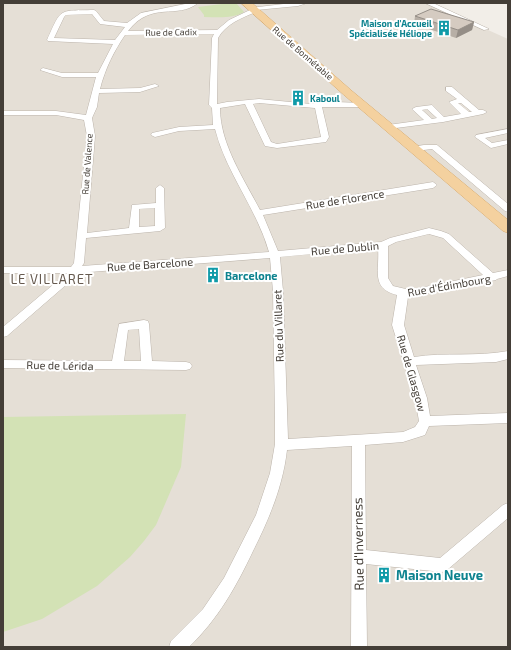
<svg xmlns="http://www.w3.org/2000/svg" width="511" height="650" viewBox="0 0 511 650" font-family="'Exo 2',sans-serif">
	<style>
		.residential { fill: #e5dfd6 }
		.green { fill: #d3e2b5 }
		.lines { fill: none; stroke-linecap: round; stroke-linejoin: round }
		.street-casing { stroke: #bcb4ab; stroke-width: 1 }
		.primary-casing { stroke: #d7ab70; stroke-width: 1 }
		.street { fill: #fff; fill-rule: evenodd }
		.primary { fill: #f4d19f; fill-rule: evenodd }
		.wall { fill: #b7afa6 }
		.shaded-wall { fill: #958e87 }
		.building { fill: #d5cbc1; stroke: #958e87 }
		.labels { text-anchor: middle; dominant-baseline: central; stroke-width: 4; stroke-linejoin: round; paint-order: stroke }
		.far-culture-label { font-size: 9px; font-weight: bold; fill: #0d838f; stroke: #fff; text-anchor: end }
		.far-street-label { font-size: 9px; fill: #443e37; stroke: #fff }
		.street-label { font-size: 11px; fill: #443e37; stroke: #fff }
		.culture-label { font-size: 11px; font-weight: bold; fill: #0d838f; stroke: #fff; text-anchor: start }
		.quarter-label { font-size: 13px; letter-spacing: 1px; fill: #665a4f; stroke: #fff }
		.near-street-label { font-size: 13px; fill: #443e37; stroke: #fff }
		.near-culture-label { font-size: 13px; font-weight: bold; fill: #0d838f; stroke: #fff; text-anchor: start }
	</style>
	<rect width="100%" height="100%" fill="#f2eee8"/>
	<path class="residential" d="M3 3H428L508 39V647H3Z"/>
	<g class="green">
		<path d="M230 3H236L244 12C233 19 217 17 204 17V15L198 7Z"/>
		<path d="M186 414 181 467 156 525 144 541 130 557 97 586 42 619 3 632V417Z"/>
	</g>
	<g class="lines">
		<defs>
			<g id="street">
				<path d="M190 3H198C177 20 152 0 128 31L217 30 229 20 250 10V8L292 3H307L298 6 256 10V12C241 18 226 24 218 38L217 104 227 102 259 99 311 104 335 102 362 103 366 105 362 107H322L329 137 326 142 277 148 265 146 245 104 220 108C220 144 244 179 260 210L433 182 437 185 433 188 263 215 278 251 381 242 390 238 429 228 441 231 449 234 493 273 508 270V276L497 279 496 280 408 297 404 325 414 357C445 352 477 357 508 351V359L496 362 416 365 427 398 430 416 508 413V423L429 426 425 435 403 442 365 445 366 550 440 558 503 505 508 503V518L447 570 442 572 366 564 367 647H351L352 446 287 450C283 486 269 519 253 551 236 587 218 619 189 647H169L171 641 203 609 224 578 256 515 270 473 275 444V419L273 291 270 258 77 273 74 278 7 336 3 337V327L67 273H3V267H71L74 263 87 136 84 120 56 115H3V111H56L86 115 96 77H62L40 70 43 68 62 73H98L113 44 48 41 47 40C62 7 58 11 94 10L96 11 104 21 127 23 141 13ZM92 14 100 24 125 27 115 40 54 38 64 17 66 15ZM214 34 212 38 209 105 212 108 213 125 179 127 152 133 151 135 155 137 179 131 215 129C226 173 257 209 269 252L82 266 84 263 86 238 160 231 165 228 164 188 160 185 156 188V203L132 205 129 228 87 233 95 136 92 118 97 107 99 93 140 92 159 86 155 84 140 88 100 89C105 69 114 51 125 35ZM259 103 315 108 321 137 277 144 271 142 253 104ZM155 208V226L139 227V209ZM429 234 443 238 483 275 410 290 393 286 388 278V246L396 242ZM378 248C380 270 370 288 397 295L392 325 415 398 419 421 415 427 403 432 288 439 283 291 280 257Z"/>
				<path d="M425 3H433L489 29 484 30Z"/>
				<path d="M446 87H452L479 110H483L487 112 483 114 443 122 388 129 384 127 388 125 424 120 412 109 416 107 432 105 444 117 461 114 449 102 457 99 446 91ZM458 103H461L472 112H469ZM427 109 437 118 432 119 422 110Z"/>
				<path d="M508 129V133L485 138 492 143 508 140V144L491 148 475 137 476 135Z"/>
				<path d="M424 145H437L508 204V212L505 211 432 149 415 151 411 149 412 147Z"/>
				<path d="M144 320 148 321 149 324 152 361 186 362 190 363 192 366 190 369 186 370 3 368V360L112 361 119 324ZM139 329 141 361H124L128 330Z"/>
			</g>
			<path id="primary" d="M241 3H252L352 91 508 220V233L503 231 344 95Z"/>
		</defs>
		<use href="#street" class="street-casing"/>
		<use href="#primary" class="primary-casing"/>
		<use href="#street" class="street"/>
		<use href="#primary" class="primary"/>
	</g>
	<path class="wall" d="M415 16 474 22 472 30 456 38 414 24Z"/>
	<path class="shaded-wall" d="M474 22 472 30 456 38 458 30Z"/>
	<path class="building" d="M431 9 474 22 458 30 415 16Z"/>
	<defs>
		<symbol id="building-bare" viewBox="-9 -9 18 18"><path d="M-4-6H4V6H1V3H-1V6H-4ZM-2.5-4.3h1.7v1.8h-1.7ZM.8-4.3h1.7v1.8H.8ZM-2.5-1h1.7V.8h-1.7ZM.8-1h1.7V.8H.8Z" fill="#0f9aa8" stroke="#fff" stroke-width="2.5" paint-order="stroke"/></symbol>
	</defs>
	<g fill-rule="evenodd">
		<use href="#building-bare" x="433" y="17" width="22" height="22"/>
		<use href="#building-bare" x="287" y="87" width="22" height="22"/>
		<use href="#building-bare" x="202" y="264" width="22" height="22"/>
		<use href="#building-bare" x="373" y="564" width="22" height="22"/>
	</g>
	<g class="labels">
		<g class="far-culture-label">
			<text x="432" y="23">Maison d'Accueil<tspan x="432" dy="10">Spécialisée Héliope</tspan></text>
			<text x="310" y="98" text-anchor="start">Kaboul</text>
		</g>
		<g class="far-street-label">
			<text transform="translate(171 32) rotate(-1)">Rue de Cadix</text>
			<text transform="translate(303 53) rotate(41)">Rue de Bonnétable</text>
			<text transform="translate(87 164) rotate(-86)">Rue de Valence</text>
		</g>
		<g class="street-label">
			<text transform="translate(345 199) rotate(-9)">Rue de Florence</text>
			<text transform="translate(345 248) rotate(-5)">Rue de Dublin</text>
			<text transform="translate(150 264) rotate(-4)">Rue de Barcelone</text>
			<text transform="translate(449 285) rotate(-10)">Rue d'Édimbourg</text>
			<text transform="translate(278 326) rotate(-92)">Rue du Villaret</text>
			<text transform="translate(60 365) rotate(1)">Rue de Lérida</text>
			<text transform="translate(412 373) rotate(74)">Rue de Glasgow</text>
		</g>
		<g class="culture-label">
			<text x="225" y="275">Barcelone</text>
		</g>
		<g class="quarter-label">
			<text x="52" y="279">LE VILLARET</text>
		</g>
		<g class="near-street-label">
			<text transform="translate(358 544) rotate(-91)">Rue d'Inverness</text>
		</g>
		<g class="near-culture-label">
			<text x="396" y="575">Maison Neuve</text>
		</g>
	</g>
	<rect width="511" height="650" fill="none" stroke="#443e37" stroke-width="8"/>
</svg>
